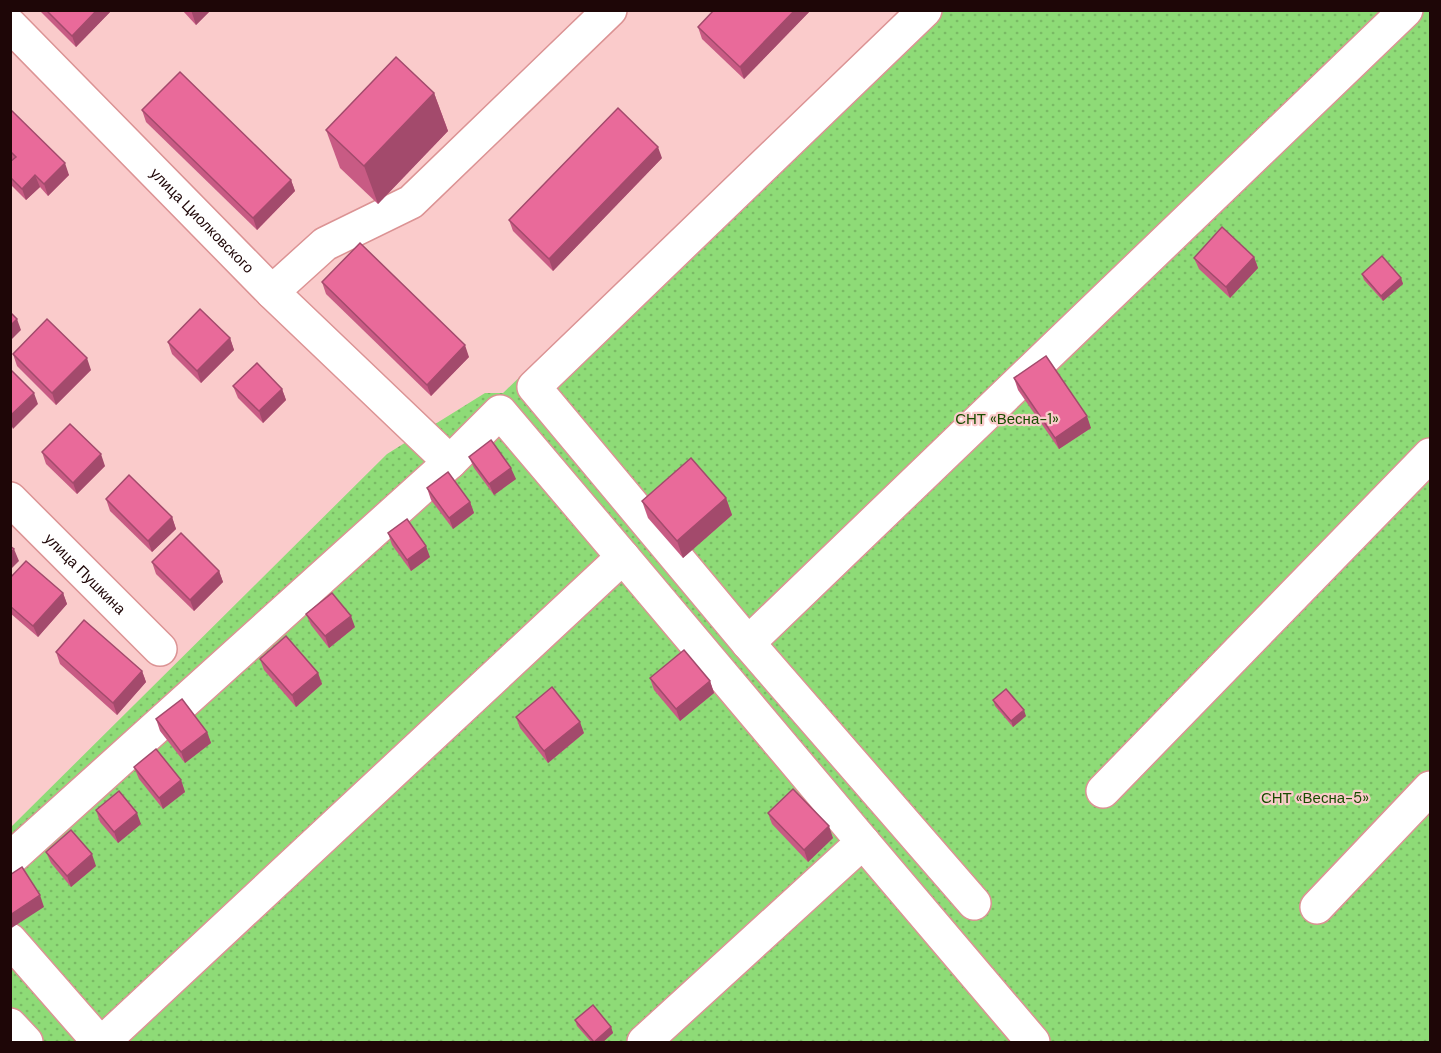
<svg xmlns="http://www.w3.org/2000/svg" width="1441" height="1053" viewBox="0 0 1441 1053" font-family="'DM Sans',sans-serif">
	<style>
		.green { fill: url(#green-dots) }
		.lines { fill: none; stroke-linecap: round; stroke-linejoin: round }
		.minor-casing { stroke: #db9394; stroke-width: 36 }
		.minor { stroke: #fff; stroke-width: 33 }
		.wall { fill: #c85b84 }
		.shaded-wall { fill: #a34a6c }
		.building { fill: #e96a9a; stroke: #a34a6c; stroke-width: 1.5 }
		.labels { text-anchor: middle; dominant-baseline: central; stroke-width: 4.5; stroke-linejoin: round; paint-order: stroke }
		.street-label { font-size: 15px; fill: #1e0607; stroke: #facbcb }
		.park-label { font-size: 15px; fill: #184d00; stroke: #facbcb }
	</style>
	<defs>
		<pattern id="green-dots" width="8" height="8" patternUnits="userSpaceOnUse" patternTransform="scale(1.5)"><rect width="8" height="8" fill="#8edb77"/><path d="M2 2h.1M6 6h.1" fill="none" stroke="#7aba65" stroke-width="1.8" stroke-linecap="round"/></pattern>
	</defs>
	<rect width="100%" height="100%" fill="#facbcb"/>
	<path class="green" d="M900 11H1430V1042H11V827L387 454 485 393H503Z"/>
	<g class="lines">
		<defs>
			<g id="minor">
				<path d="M925 10 534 387 748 643 974 903"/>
				<path id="s1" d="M10 25 272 292 450 462"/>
				<path d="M272 292 325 244 411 202 610 10"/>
				<path id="s2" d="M10 499 160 649"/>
				<path d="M623 557 863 842 644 1042"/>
				<path d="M748 643 1406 10"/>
				<path d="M1103 791 1430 455"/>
				<path d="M863 842 1033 1042"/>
				<path d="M10 859 450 462 500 412 623 557 103 1042"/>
				<path d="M1317 907 1430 788"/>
				<path d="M10 940 99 1042"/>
				<path d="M10 1025 26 1042"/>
			</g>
		</defs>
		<use href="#minor" class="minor-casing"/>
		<use href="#minor" class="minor"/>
	</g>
	<g class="wall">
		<path d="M39 10H112L76 47Z"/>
		<path d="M182 10H211L196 25Z"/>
		<path d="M714 10H811L744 79 702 39 698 27Z"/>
		<path d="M434 93 448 131 378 204 340 168 326 130Z"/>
		<path d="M10 109 69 175 48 196 40 187 26 200 10 184V162L13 160 10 158Z"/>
		<path d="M142 110 291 180 295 191 257 230 146 122Z"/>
		<path d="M662 158 553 271 513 231 509 220Z"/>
		<path d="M1254 257 1258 268 1230 298 1199 269 1194 258Z"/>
		<path d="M1362 274 1401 278 1403 284 1383 301 1364 280Z"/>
		<path d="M322 282 469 357 431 396 326 294Z"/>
		<path d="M230 338 234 350 201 383 172 354 168 342Z"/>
		<path d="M13 354 91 370 56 405 17 366Z"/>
		<path d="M1014 378 1091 428 1059 449 1018 390Z"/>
		<path d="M233 386 282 389 286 400 263 423 238 398Z"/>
		<path d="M42 452 105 466 77 494 46 464Z"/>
		<path d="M469 457 516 479 494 495 474 468Z"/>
		<path d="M427 488 470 502 474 513 453 529 431 500Z"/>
		<path d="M726 498 732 515 683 558 648 518 642 501Z"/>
		<path d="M106 499 172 517 176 529 152 552 110 511Z"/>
		<path d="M388 533 430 557 411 571 392 545Z"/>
		<path d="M152 562 219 571 223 582 194 611 156 574Z"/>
		<path d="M10 578 63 593 67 604 38 637 10 613Z"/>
		<path d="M306 614 355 627 329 648 311 625Z"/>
		<path d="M56 652 142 671 146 682 117 715 60 664Z"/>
		<path d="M260 659 318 673 322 684 296 707 264 670Z"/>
		<path d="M650 678 710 681 714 693 680 721 654 690Z"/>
		<path d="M993 700 1026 716 1013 727 995 706Z"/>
		<path d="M516 717 584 733 548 763 520 728Z"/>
		<path d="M156 719 207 732 211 743 185 763 160 731Z"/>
		<path d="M134 767 181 780 185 792 163 809 139 779Z"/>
		<path d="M96 810 141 824 118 843 100 822Z"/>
		<path d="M768 813 833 838 808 862 772 824Z"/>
		<path d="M46 852 96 866 71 887 51 863Z"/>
		<path d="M575 1020 611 1027 613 1033 603 1042H591L577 1026Z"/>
	</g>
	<g class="shaded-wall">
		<path d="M97 10H112L76 47 72 36Z"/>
		<path d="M191 10H211L196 25Z"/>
		<path d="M795 10H811L744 79 740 67Z"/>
		<path d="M434 93 448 131 378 204 364 166Z"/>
		<path d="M658 147 662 158 553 271 549 259Z"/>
		<path d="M65 163 69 175 48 196 44 184Z"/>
		<path d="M35 175 40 187 26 200 22 189Z"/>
		<path d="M291 180 295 191 257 230 253 218Z"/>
		<path d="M1254 257 1258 268 1230 298 1226 287Z"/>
		<path d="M1401 278 1403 284 1383 301 1381 296Z"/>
		<path d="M17 319 21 330 10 341V326Z"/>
		<path d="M230 338 234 350 201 383 197 371Z"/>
		<path d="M465 345 469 357 431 396 427 385Z"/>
		<path d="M87 358 91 370 56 405 52 393Z"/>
		<path d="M282 389 286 400 263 423 259 411Z"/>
		<path d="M34 393 38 404 13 429 10 422V416Z"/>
		<path d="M1087 416 1091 428 1059 449 1055 438Z"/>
		<path d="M101 454 105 466 77 494 73 483Z"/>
		<path d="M511 468 516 479 494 495 489 484Z"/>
		<path d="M726 498 732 515 683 558 677 541Z"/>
		<path d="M470 502 474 513 453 529 449 518Z"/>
		<path d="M172 517 176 529 152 552 148 541Z"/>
		<path d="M426 546 430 557 411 571 407 560Z"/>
		<path d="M14 549 19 561 10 570V554Z"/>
		<path d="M219 571 223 582 194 611 190 600Z"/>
		<path d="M63 593 67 604 38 637 33 626Z"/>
		<path d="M351 616 355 627 329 648 325 636Z"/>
		<path d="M142 671 146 682 117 715 113 703Z"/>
		<path d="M318 673 322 684 296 707 292 695Z"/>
		<path d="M710 681 714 693 680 721 676 709Z"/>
		<path d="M1024 710 1026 716 1013 727 1011 721Z"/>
		<path d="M580 722 584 733 548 763 544 751Z"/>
		<path d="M207 732 211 743 185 763 181 752Z"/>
		<path d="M181 780 185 792 163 809 159 798Z"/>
		<path d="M137 813 141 824 118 843 114 832Z"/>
		<path d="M829 826 833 838 808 862 804 850Z"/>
		<path d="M92 854 96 866 71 887 67 876Z"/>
		<path d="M40 895 44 907 10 929V915Z"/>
		<path d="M611 1027 613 1033 603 1042H594Z"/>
	</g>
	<g class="building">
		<path d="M46 10H97L72 36Z"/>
		<path d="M714 10H795L740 67 698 27Z"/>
		<path d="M396 57 434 93 364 166 326 130Z"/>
		<path d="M180 72 291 180 253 218 142 110Z"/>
		<path d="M618 108 658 147 549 259 509 220Z"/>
		<path d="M10 109 65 163 44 184 35 175 22 189 10 177V162L16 157 10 151Z"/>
		<path d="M1222 227 1254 257 1226 287 1194 258Z"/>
		<path d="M360 243 465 345 427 385 322 282Z"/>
		<path d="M1382 256 1401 278 1381 296 1362 274Z"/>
		<path d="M200 309 230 338 197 371 168 342Z"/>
		<path d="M10 312 17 319 10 326Z"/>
		<path d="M47 319 87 358 52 393 13 354Z"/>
		<path d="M1046 356 1087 416 1055 438 1014 378Z"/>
		<path d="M257 363 282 389 259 411 233 386Z"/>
		<path d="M10 369 34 393 10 416Z"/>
		<path d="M70 424 101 454 73 483 42 452Z"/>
		<path d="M491 440 511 468 489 484 469 457Z"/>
		<path d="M691 458 726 498 677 541 642 501Z"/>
		<path d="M448 472 470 502 449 518 427 488Z"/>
		<path d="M129 475 172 517 148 541 106 499Z"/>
		<path d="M407 519 426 546 407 560 388 533Z"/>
		<path d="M181 533 219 571 190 600 152 562Z"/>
		<path d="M10 546 14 549 10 554Z"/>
		<path d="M26 561 63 593 33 626 10 606V578Z"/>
		<path d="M332 593 351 616 325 636 306 614Z"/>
		<path d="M84 620 142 671 113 703 56 652Z"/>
		<path d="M286 636 318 673 292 695 260 659Z"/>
		<path d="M684 650 710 681 676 709 650 678Z"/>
		<path d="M552 687 580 722 544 751 516 717Z"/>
		<path d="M1006 689 1024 710 1011 721 993 700Z"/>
		<path d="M182 699 207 732 181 752 156 719Z"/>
		<path d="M156 749 181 780 159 798 134 767Z"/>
		<path d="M793 789 829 826 804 850 768 813Z"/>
		<path d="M119 791 137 813 114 832 96 810Z"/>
		<path d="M71 830 92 854 67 876 46 852Z"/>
		<path d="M22 867 40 895 10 915V875Z"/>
		<path d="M593 1005 611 1027 594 1042 575 1020Z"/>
	</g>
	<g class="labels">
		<g class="street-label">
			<text stroke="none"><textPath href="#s1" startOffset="274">улица Циолковского</textPath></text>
			<text stroke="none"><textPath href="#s2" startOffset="106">улица Пушкина</textPath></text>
		</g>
		<g class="park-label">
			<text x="1007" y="419">СНТ «Весна-1»</text>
			<text x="1315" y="798">СНТ «Весна-5»</text>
		</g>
	</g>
	<rect width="1441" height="1053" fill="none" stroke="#1e0607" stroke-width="24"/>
</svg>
